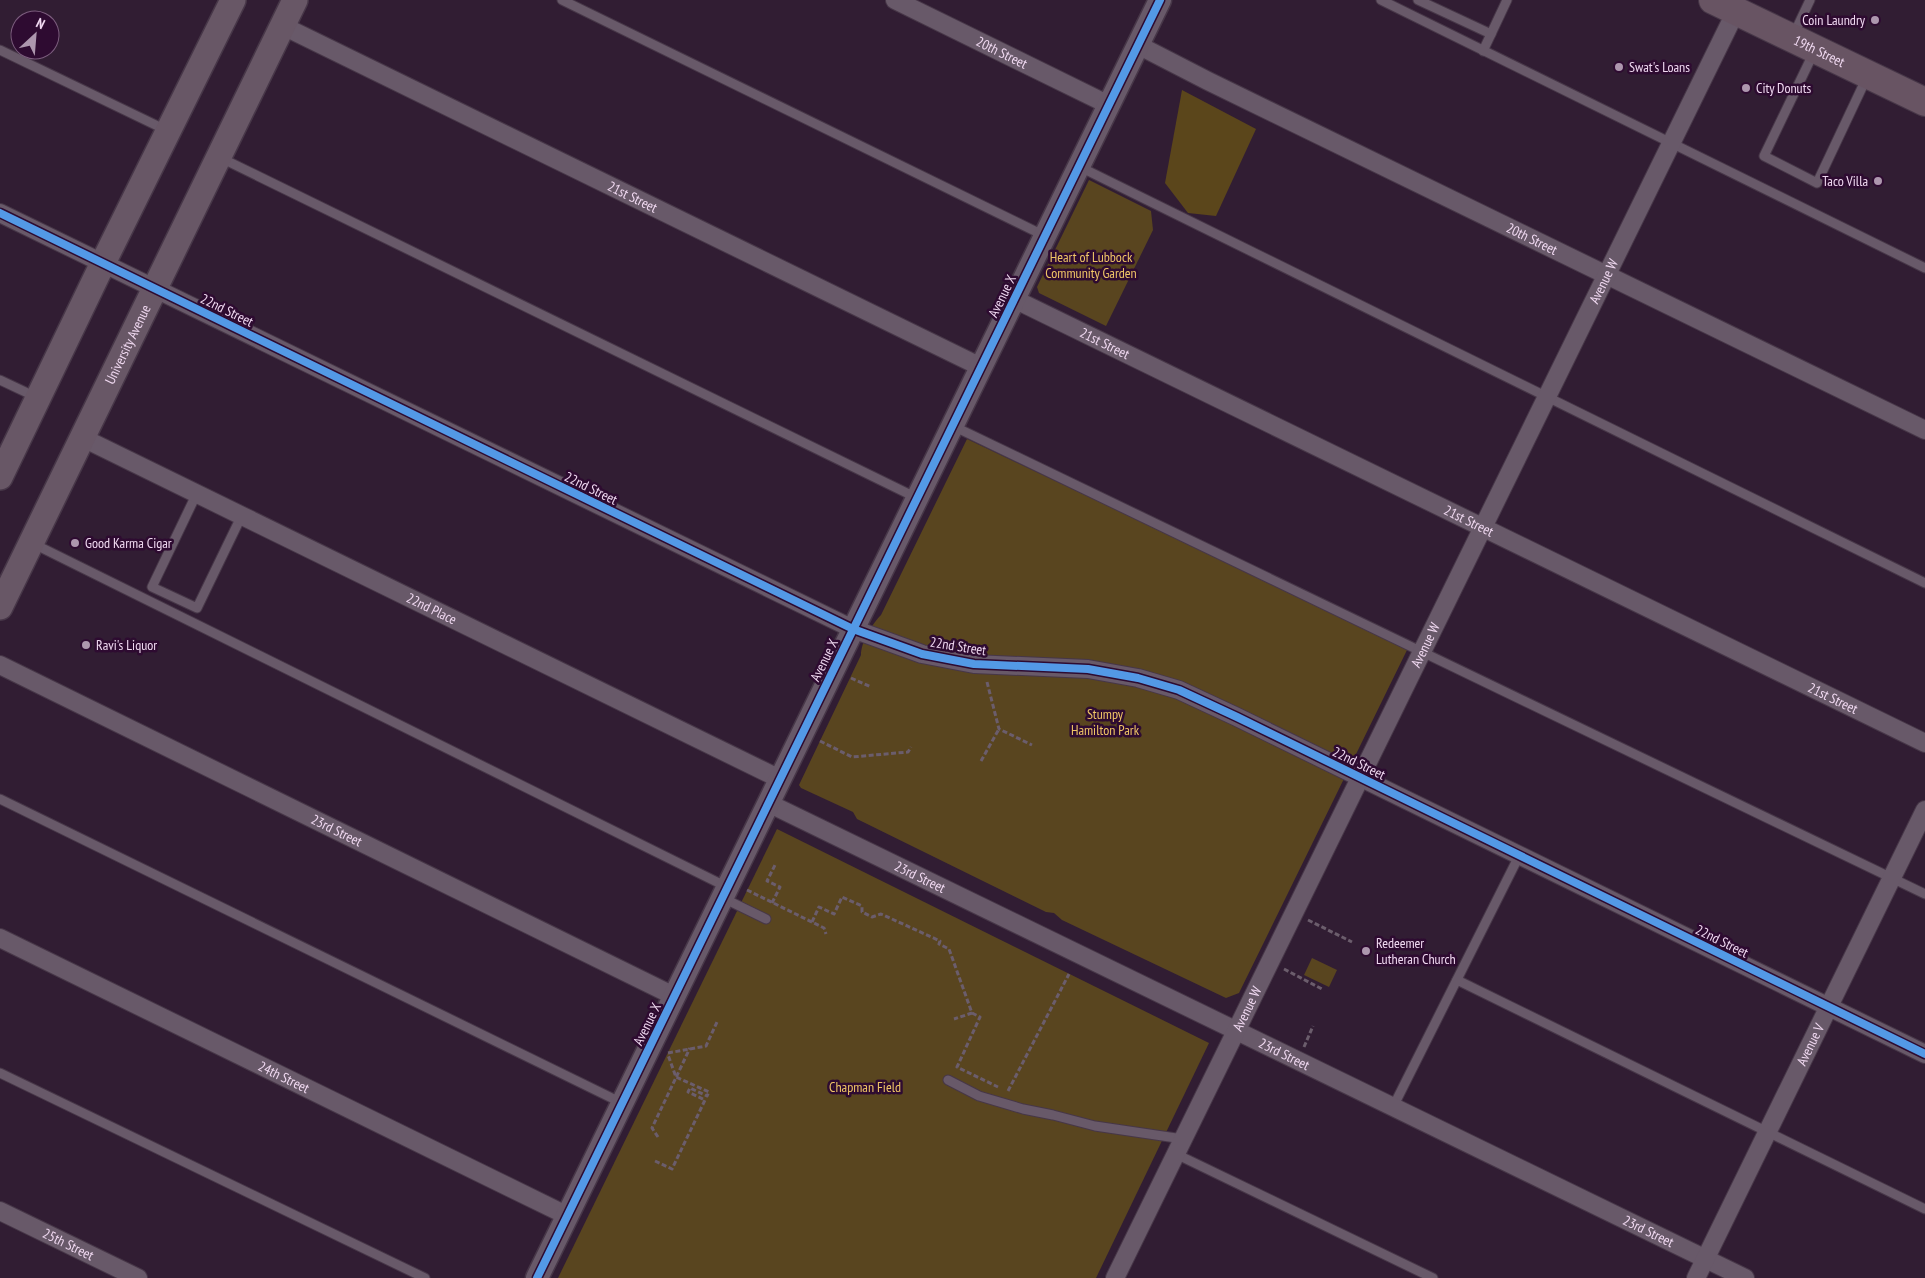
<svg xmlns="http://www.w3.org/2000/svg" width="1925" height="1278" viewBox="0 0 1925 1278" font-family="'PT Sans Narrow',sans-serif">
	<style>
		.green { fill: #59451f }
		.forest { fill: #5b461b }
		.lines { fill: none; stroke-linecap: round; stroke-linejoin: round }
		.service-casing { stroke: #473748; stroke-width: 11 }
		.minor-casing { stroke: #473748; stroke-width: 20 }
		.tertiary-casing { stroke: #473748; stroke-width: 25 }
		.secondary-casing { stroke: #473748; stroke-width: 28 }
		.primary-casing { stroke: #473748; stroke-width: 30 }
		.path { stroke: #6b5d6c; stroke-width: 3; stroke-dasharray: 5 2.5; stroke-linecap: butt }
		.service { stroke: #685969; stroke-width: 9 }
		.minor { stroke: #685969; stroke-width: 18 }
		.tertiary { stroke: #685969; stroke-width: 22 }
		.secondary { stroke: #685766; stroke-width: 25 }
		.primary { stroke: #685463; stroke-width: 28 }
		.cycleway-casing { stroke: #2e0b31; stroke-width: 11 }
		.cycleway { stroke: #5399e6; stroke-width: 8 }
		.poi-dot { fill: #ad97ae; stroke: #2e0b31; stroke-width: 2 }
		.labels { text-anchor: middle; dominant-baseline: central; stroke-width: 5; stroke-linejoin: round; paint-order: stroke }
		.poi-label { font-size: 14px; fill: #f0d9f1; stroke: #2e0b31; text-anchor: start }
		.street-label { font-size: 14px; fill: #f0d9f1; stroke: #2e0b31 }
		.park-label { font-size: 14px; fill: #f0c666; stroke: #2e0b31 }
	</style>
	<rect width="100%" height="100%" fill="#311d33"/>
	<g class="green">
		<path d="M1089 180 1151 211 1153 230 1106 326 1039 293 1037 287Z"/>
		<path d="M967 439 1408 648 1239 993 1226 998 1062 920 1054 913 1046 912 857 819 853 812 801 788 799 785 861 655C861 642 872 624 881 615Z"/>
		<path d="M777 829 1209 1043 1096 1278H558Z"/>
		<path d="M1312 958 1337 970 1329 987 1304 975Z"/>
	</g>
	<path class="forest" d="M1182 90 1256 129 1216 216 1188 213 1165 183Z"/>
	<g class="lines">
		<defs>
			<g id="service">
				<path d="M562 0 1045 236"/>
				<path d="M1381 0 1925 268"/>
				<path d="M1418 0 1491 34"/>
				<path d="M1793 36 1810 0"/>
				<path d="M0 50 166 130"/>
				<path d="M1483 51 1507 0"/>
				<path d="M1814 52 1764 156 1817 183 1867 77"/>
				<path d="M221 158 917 498"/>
				<path d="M1080 167 1925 583"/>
				<path d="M0 380 36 397"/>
				<path d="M953 426 1925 894"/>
				<path d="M197 493 152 587 197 608 242 515"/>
				<path d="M34 544 727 887"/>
				<path d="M0 799 622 1103"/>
				<path d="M723 898 766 919"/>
				<path d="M1457 980 1925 1209"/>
				<path d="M0 1073 425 1278"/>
				<path d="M948 1080 979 1096 1023 1109 1053 1115 1095 1126 1183 1139"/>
				<path d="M1393 1107 1519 856"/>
				<path d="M1176 1154 1433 1278"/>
			</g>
			<g id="minor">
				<path id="s1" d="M895 0 1109 105"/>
				<path id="s2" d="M283 26 981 367"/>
				<path id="s3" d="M1138 45 1208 81 1925 430"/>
				<path d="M0 213 853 629 922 654 974 664 1088 669 1138 678 1179 690 1237 717 1925 1054"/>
				<path id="s4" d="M1014 299 1925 743"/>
				<path id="s5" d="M83 438 780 779"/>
				<path id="s6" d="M0 665 674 996"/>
				<path id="s7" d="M768 803 1745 1278"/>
				<path id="s8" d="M0 938 568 1216"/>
				<path id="s9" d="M0 1211 138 1278"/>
				<path id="s10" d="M1115 1278 1736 11"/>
				<path id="s11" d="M1696 1278 1925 810"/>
			</g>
			<path id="tertiary" d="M537 1278 1160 0"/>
			<g id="secondary">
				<path d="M0 477 103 263 233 0"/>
				<path id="s12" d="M0 607 295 0"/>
			</g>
			<g id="primary">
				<path id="s13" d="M1713 0 1925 102"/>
			</g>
		</defs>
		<use href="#service" class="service-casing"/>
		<use href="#minor" class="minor-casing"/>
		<use href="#tertiary" class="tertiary-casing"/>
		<use href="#secondary" class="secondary-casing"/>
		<use href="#primary" class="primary-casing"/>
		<g class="path">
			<path d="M851 678 871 687"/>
			<path d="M987 682 999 729 1032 745"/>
			<path d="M820 741 852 757 908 752 911 747"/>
			<path d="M981 761 999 729"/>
			<path d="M747 890 824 928 826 934"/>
			<path d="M772 903 780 887 767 881 776 863"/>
			<path d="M1308 920 1352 942"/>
			<path d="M812 922 819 907 834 914 842 897 862 906V912L872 917 881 914 940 941 939 944 949 949 972 1013 954 1019"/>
			<path d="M1284 969 1322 989"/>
			<path d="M972 1013 980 1017 957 1067 998 1087"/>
			<path d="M1304 1047 1313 1026"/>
			<path d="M668 1053 706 1046 717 1022"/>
			<path d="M1008 1091 1069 974"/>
			<path d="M658 1137 652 1128 690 1048"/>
			<path d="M655 1161 672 1169 705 1100 688 1092 690 1088 707 1096 709 1092 676 1077 668 1055"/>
		</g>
		<use href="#service" class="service"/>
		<use href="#minor" class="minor"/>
		<use href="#tertiary" class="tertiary"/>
		<use href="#secondary" class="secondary"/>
		<use href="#primary" class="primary"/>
		<defs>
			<g id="cycleway">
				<path d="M0 213 853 629 922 654 974 664 1088 669 1138 678 1179 690 1237 717 1925 1054"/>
				<path d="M537 1278 1160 0"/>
			</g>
		</defs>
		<use href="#cycleway" class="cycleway-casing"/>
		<use href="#cycleway" class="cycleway"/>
	</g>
	<g class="poi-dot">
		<circle cx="1875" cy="20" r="5"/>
		<circle cx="1619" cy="67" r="5"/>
		<circle cx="1746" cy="88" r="5"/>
		<circle cx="1878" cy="181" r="5"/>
		<circle cx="75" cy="543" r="5"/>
		<circle cx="86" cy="645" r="5"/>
		<circle cx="1366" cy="951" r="5"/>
	</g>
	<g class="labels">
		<g class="poi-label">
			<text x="1865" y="20" text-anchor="end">Coin Laundry</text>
			<text x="1629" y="67">Swat's Loans</text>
			<text x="1756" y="88">City Donuts</text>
			<text x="1868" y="181" text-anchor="end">Taco Villa</text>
			<text x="85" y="543">Good Karma Cigar</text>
			<text x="96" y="645">Ravi's Liquor</text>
			<text x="1376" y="943">Redeemer<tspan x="1376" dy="16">Lutheran Church</tspan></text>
		</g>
		<g class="street-label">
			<text stroke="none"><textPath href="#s13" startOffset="118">19th Street</textPath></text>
			<text stroke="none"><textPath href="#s1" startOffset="119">20th Street</textPath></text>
			<text stroke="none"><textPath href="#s2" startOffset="389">21st Street</textPath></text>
			<text stroke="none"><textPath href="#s3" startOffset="439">20th Street</textPath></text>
			<text stroke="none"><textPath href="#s10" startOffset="1110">Avenue W</textPath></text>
			<text transform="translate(1002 296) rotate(-64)">Avenue X</text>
			<text transform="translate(227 310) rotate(26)">22nd Street</text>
			<text stroke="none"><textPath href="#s12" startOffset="292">University Avenue</textPath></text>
			<text stroke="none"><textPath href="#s4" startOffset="101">21st Street</textPath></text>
			<text transform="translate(591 488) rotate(26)">22nd Street</text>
			<text stroke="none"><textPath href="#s4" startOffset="506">21st Street</textPath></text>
			<text stroke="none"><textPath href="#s5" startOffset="388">22nd Place</textPath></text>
			<text stroke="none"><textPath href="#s10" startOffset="705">Avenue W</textPath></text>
			<text transform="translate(958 646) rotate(9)">22nd Street</text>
			<text transform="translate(824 660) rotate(-64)">Avenue X</text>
			<text stroke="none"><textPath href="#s4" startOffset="911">21st Street</textPath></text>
			<text transform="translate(1359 763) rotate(26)">22nd Street</text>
			<text stroke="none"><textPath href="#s6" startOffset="375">23rd Street</textPath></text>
			<text stroke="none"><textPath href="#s7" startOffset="169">23rd Street</textPath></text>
			<text transform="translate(1722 941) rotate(26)">22nd Street</text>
			<text stroke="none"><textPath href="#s10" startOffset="300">Avenue W</textPath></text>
			<text transform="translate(647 1024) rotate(-64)">Avenue X</text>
			<text stroke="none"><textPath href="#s11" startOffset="260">Avenue V</textPath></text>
			<text stroke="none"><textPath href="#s7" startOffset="574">23rd Street</textPath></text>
			<text stroke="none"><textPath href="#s8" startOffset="316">24th Street</textPath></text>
			<text stroke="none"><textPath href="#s7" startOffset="979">23rd Street</textPath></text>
			<text stroke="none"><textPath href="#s9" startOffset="76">25th Street</textPath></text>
		</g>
		<g class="park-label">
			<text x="1091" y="257">Heart of Lubbock<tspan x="1091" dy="16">Community Garden</tspan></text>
			<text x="1105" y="714">Stumpy<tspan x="1105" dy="16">Hamilton Park</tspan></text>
			<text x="865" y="1087">Chapman Field</text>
		</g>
	</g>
	<g transform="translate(35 35) rotate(26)"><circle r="24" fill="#2e0b31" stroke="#7c5d7e"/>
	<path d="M0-4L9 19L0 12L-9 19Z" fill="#ad97ae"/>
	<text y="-8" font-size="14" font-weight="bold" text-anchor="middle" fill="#f0d9f1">N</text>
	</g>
</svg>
